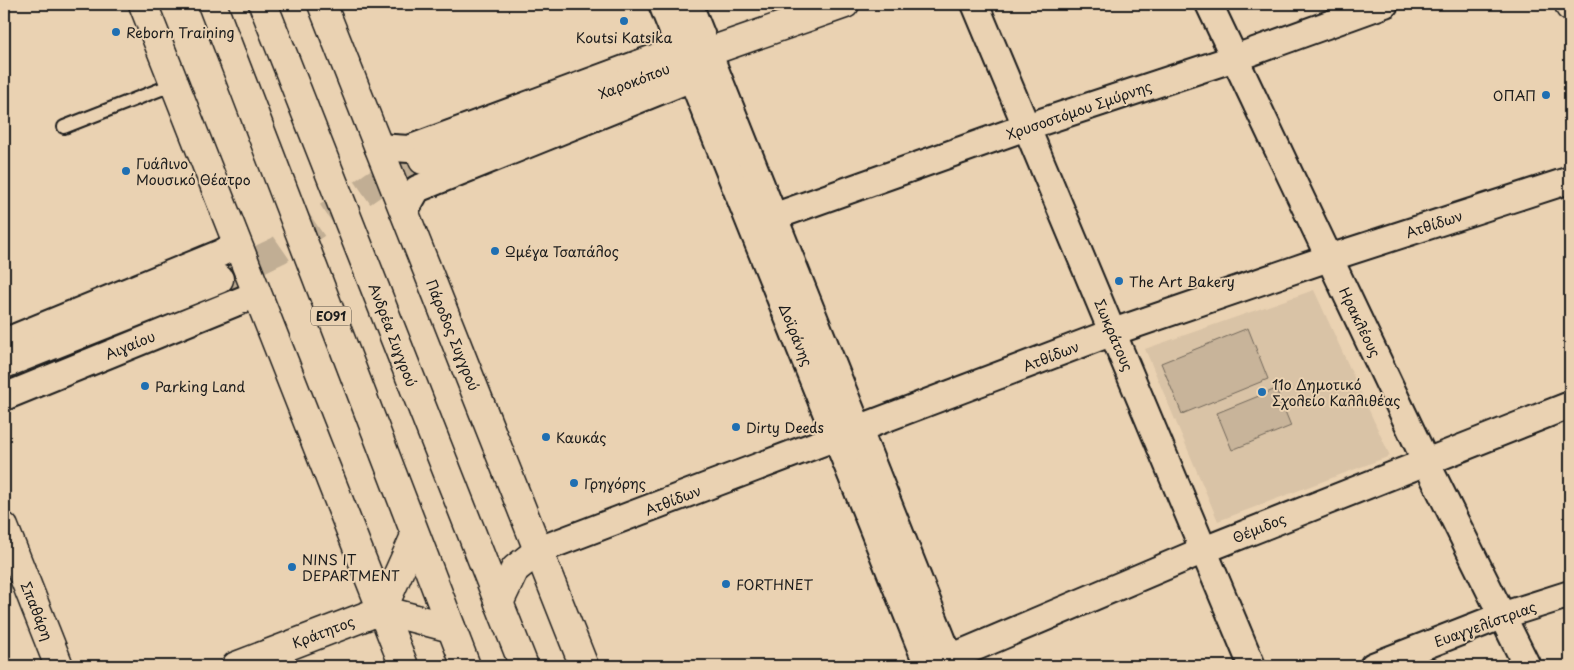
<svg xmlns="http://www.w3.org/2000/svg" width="1574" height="670" viewBox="0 0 1574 670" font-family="'Playpen Sans',sans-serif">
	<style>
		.built { fill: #d9c3a6 }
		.green { fill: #c8b49a; stroke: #72685b }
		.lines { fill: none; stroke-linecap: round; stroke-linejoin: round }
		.secondary-tunnel { stroke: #c1ae94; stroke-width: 28; stroke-dasharray: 28 14; stroke-linecap: butt }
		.lane-casing { stroke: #1c1c1c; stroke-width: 16 }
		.street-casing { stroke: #1c1c1c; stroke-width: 30 }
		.secondary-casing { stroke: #1c1c1c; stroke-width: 31 }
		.highway-casing { stroke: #1c1c1c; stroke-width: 31 }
		.lane { stroke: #ead2b2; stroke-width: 12 }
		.street { stroke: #ead2b2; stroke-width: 26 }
		.secondary { stroke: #ead2b2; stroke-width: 28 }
		.highway { stroke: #ead2b2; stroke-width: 28 }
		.poi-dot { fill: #1f6fb2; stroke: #ead2b2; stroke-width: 2 }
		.labels { text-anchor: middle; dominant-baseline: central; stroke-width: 4; stroke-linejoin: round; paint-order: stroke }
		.shield { fill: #ead2b2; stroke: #5a5349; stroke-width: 1 }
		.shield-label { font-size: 12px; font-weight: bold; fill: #1c1c1c }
		.poi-label { font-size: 14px; fill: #1c1c1c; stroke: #ead2b2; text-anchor: start }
		.street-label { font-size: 14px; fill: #1c1c1c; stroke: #ead2b2 }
	</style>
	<rect width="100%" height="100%" fill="#ead2b2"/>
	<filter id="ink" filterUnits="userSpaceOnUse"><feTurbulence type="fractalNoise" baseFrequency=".02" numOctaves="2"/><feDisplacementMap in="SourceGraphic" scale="10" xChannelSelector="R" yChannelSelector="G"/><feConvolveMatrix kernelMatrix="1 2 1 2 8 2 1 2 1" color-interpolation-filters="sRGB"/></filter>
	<g filter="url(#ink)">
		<path class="built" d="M1314 290 1390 456 1218 521 1145 349Z"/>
		<g class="green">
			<path d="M1248 328 1268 379 1182 414 1161 363Z"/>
			<path d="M1276 389 1291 426 1232 450 1217 413Z"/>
		</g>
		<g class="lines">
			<path class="secondary-tunnel" d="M219 279 279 250 376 183 423 160"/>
			<defs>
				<path id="lane" d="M64 127 174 84"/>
				<g id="street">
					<path d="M662 4 928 666"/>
					<path d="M689 4 953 666"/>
					<path d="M975 4 1252 666"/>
					<path d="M1209 4 1426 462 1527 666"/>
					<path d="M378 147 409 149 681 48 696 51"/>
					<path d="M404 212 417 189 692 78"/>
					<path d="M773 217 1026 127 1235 58 1385 4"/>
					<path d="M4 342 221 253 237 244"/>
					<path d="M4 397 257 294"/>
					<path d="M539 550 1113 332 1329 258 1570 180"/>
					<path d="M950 658 1204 550 1570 405"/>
					<path d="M1373 666 1501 616 1570 594"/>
				</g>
				<g id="secondary">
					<path d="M143 4 404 666"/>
					<path d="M322 4 584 666"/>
					<path d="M1569 4 1570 7"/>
					<path d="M423 160 708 52 845 4"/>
					<path d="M4 364 219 279"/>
					<path d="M4 527 59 666"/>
					<path d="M236 666 382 610"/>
				</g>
				<g id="highway">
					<path d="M212 4 466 666"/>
					<path d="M263 4 524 666"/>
					<path d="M415 536 382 610 451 628"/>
					<path d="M499 603 515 569 539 550"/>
				</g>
			</defs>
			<use href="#lane" class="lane-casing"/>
			<use href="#street" class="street-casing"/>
			<use href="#secondary" class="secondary-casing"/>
			<use href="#highway" class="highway-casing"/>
			<use href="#lane" class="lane"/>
			<use href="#street" class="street"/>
			<use href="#secondary" class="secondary"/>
			<use href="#highway" class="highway"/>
		</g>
	</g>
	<g class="poi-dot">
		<circle cx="624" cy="21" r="5"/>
		<circle cx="116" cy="32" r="5"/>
		<circle cx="1546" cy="95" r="5"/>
		<circle cx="126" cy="171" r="5"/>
		<circle cx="495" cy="251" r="5"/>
		<circle cx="1119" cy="281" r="5"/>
		<circle cx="145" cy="386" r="5"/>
		<circle cx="1262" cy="392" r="5"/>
		<circle cx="736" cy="427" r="5"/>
		<circle cx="546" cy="437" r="5"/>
		<circle cx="574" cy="483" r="5"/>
		<circle cx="292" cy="567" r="5"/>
		<circle cx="726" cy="584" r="5"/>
	</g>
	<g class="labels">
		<rect class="shield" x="311" y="306.5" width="40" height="19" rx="4"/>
		<g class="shield-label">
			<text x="331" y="316">ΕΟ91</text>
		</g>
		<g class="poi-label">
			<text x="126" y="32">Reborn Training</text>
			<text x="624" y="37" text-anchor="middle">Koutsi Katsika</text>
			<text x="1536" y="95" text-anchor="end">ΟΠΑΠ</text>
			<text x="136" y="163">Γυάλινο<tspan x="136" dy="16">Μουσικό Θέατρο</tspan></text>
			<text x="505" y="251">Ωμέγα Τσαπάλος</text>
			<text x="1129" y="281">The Art Bakery</text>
			<text x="1272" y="384">11ο Δημοτικό<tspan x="1272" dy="16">Σχολείο Καλλιθέας</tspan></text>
			<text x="155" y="386">Parking Land</text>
			<text x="746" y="427">Dirty Deeds</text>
			<text x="556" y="437">Καυκάς</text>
			<text x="584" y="483">Γρηγόρης</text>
			<text x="302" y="559">NINS IT<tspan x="302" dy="16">DEPARTMENT</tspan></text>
			<text x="736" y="584">FORTHNET</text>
		</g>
		<g class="street-label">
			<text transform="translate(634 81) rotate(-21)">Χαροκόπου</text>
			<text transform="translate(1079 110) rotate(-19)">Χρυσοστόμου Σμύρνης</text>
			<text transform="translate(1434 224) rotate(-18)">Ατθίδων</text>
			<text transform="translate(1360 322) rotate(64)">Ηρακλέους</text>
			<text transform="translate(393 335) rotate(69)">Ανδρέα Συγγρού</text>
			<text transform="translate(453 335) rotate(68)">Πάροδος Συγγρού</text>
			<text transform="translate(796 335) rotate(68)">Δοϊράνης</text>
			<text transform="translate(1114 335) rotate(67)">Σωκράτους</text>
			<text transform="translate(130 345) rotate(-22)">Αιγαίου</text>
			<text transform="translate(1051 356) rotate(-21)">Ατθίδων</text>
			<text transform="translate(673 500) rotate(-21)">Ατθίδων</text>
			<text transform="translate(1259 528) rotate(-22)">Θέμιδος</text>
			<text transform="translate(37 611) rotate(68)">Σπαθάρη</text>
			<text transform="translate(1485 624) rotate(-20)">Ευαγγελίστριας</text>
			<text transform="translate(323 632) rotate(-21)">Κράτητος</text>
		</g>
	</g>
	<rect width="1574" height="670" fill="none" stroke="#ead2b2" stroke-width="20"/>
	<rect x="10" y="10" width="1554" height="650" fill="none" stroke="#1c1c1c" stroke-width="2" filter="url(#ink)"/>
</svg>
